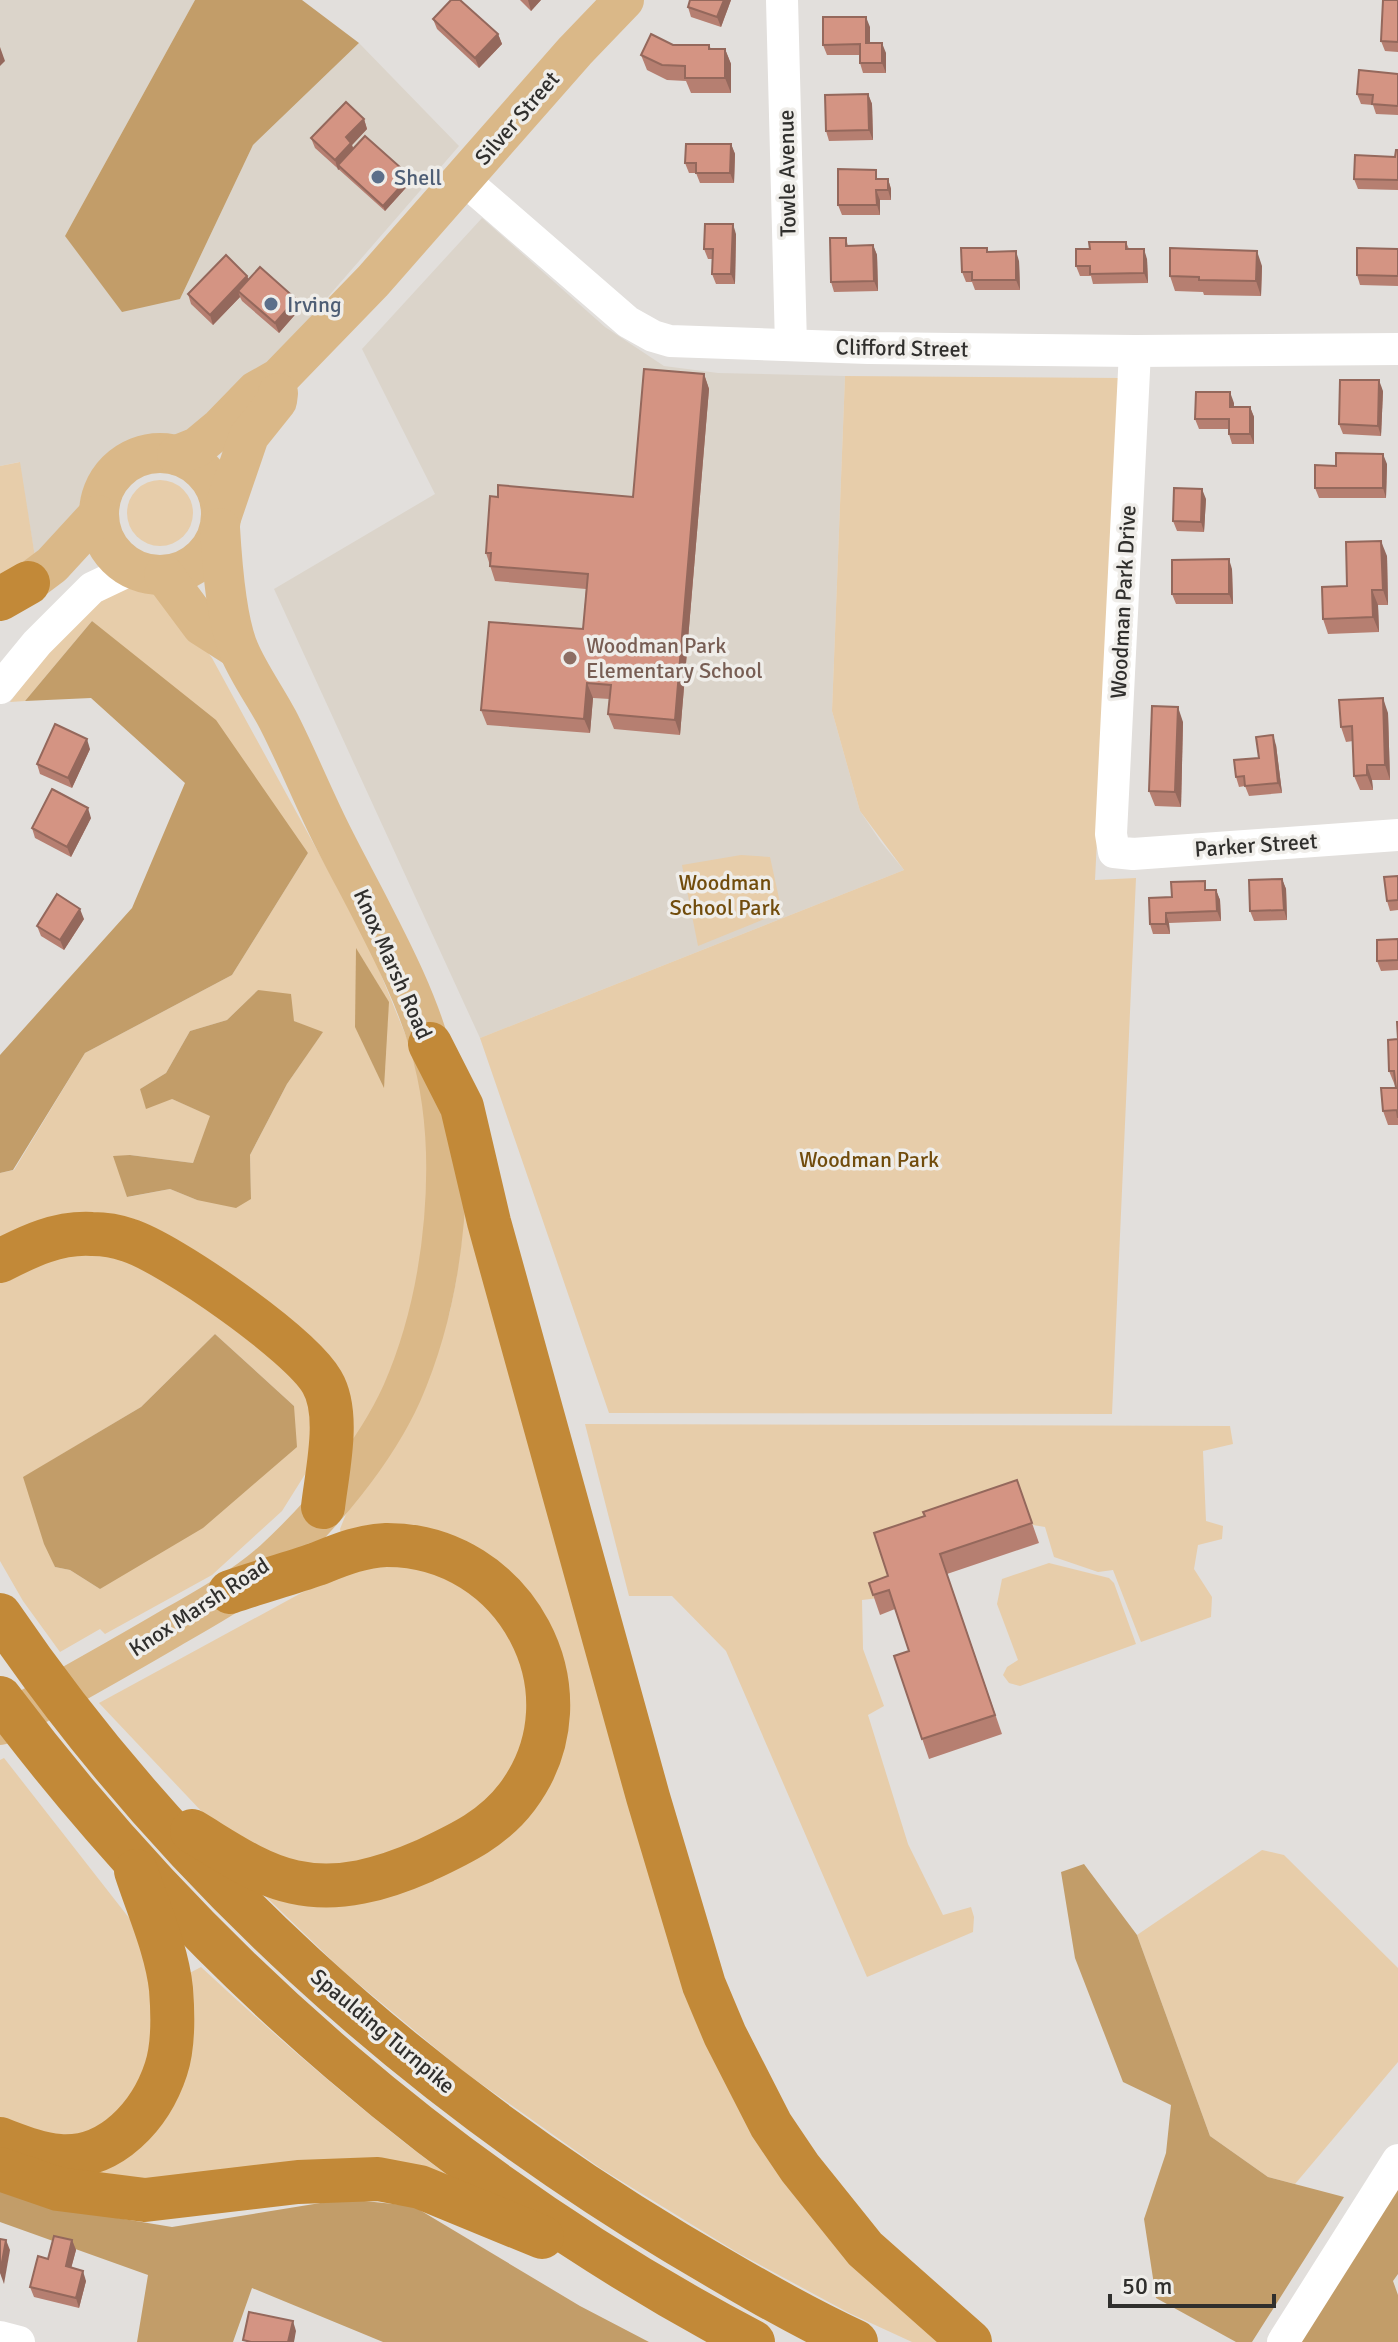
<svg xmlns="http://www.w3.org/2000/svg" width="1398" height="2342" viewBox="0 0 1398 2342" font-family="Signika,sans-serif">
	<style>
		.built { fill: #dbd4ca }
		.green { fill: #e7cdaa; fill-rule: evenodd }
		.forest { fill: #c29d69 }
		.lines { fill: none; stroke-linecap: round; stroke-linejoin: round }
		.minor { stroke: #fff; stroke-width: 32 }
		.major { stroke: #dab888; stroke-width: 40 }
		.highway { stroke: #c28938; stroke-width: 44 }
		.wall { fill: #b67f71 }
		.shaded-wall { fill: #94685c }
		.building { fill: #d49483; stroke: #94685c; stroke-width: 2 }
		.service-dot { fill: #5c6f8a; stroke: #efede9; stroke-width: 3 }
		.education-dot { fill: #8d6e63; stroke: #efede9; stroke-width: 3 }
		.labels { text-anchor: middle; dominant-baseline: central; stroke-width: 7; stroke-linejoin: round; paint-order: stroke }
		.street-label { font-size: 22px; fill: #302f2d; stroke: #efede9 }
		.service-label { font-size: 22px; fill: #4e5e75; stroke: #efede9; text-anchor: start }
		.education-label { font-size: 22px; fill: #785e54; stroke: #efede9; text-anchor: start }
		.park-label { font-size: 22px; fill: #714c0c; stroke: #efede9 }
	</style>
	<rect width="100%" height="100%" fill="#e2dfdc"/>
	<g class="built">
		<path d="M0 0H195L65 236 180 299 253 145 359 43 459 146 227 413 161 444 146 445 119 457 99 476 88 503 36 563 19 462 0 466Z"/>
		<path d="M482 218 605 327 664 366 718 373 845 376 832 711 860 811 881 842 904 870 480 1038 274 589 435 494 362 349Z"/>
	</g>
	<g class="green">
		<path d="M845 376 1120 378 1095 880 1136 878 1112 1414 609 1413 480 1038 904 870 860 811 832 711Z"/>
		<path d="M20 462 36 563 0 580V466Z"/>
		<circle cx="160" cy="513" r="33"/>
		<path d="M129 581 146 583 166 599 212 658 368 943 410 1046 428 1111 433 1167 414 1308 386 1389 347 1458 344 1428 163 1240 0 1242V1173L14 1170 85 1053 232 975 308 853 92 621 25 701 10 702C44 657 81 612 129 581ZM258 990 294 1021 322 1033 287 1084 250 1155 251 1199 197 1200 170 1189 128 1197 130 1155 193 1163 211 1116 172 1099 140 1089 166 1073 190 1031 227 1020Z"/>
		<path d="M741 855 770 857 782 912 698 946 682 865Z"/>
		<path d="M462 1186 703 2010 953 2342H912L849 2313 738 2253 600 2168 463 2071 343 1971 259 1890 307 1893 532 1795 528 1603 343 1543 340 1529 346 1514 436 1355 450 1311 456 1281 462 1238Z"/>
		<path d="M117 1251 293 1362 314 1405 309 1468 282 1511 212 1575 105 1634 100 1629 60 1652 23 1601 0 1561V1273L19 1261ZM215 1334 294 1406 100 1589 70 1570 55 1567 24 1477 141 1407Z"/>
		<path d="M585 1424 1230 1426 1233 1444 1203 1451 1206 1521 1223 1526 1222 1539 1198 1545 1194 1569 1212 1597 1211 1617 1141 1642 1113 1570 1098 1572 1054 1557 1045 1527 1033 1525 1024 1499 895 1596 862 1600 863 1649 884 1706 868 1715 908 1844 943 1915 971 1907 974 1917 973 1932 867 1977 726 1651 672 1596H629Z"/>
		<path d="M422 1558 514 1623 533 1719 501 1794 410 1855 312 1873 222 1833 99 1703 349 1567Z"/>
		<path d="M1049 1563 1109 1578 1114 1583 1136 1644 1020 1686 1009 1683 1003 1675 1007 1667 1018 1660 997 1604 1002 1579Z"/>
		<path d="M4 1758 133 1923 150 1964 157 2052 122 2117 69 2139 0 2120V1760Z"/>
		<path d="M1262 1850 1284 1855 1398 1968V2062L1295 2184 1268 2177 1210 2136 1137 1935Z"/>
		<path d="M201 1967C281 2041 362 2112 450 2177L142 2184 31 2156 109 2152 182 1977Z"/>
	</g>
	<g class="forest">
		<path d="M195 0H302L359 43 253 145 180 299 122 312 65 236Z"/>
		<path d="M92 621 216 720 308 853 232 975 85 1053 13 1170 0 1173V1055L132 908 185 783 91 698 25 701Z"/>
		<path d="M356 948 389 1002 384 1088 355 1027Z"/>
		<path d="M258 990 291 994 294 1021 323 1032 287 1084 250 1155 251 1199 236 1208 197 1200 170 1189 127 1197 113 1156 130 1155 193 1163 210 1116 172 1099 146 1109 140 1089 166 1073 190 1031 227 1020Z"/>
		<path d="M215 1334 294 1406 297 1447 203 1528 100 1589 70 1570 55 1567 44 1544 23 1477 141 1407Z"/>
		<path d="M1084 1864 1137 1935 1210 2136 1268 2177 1344 2197 1252 2342H1236L1156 2298 1144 2219 1166 2153 1171 2105 1123 2082 1075 1958 1061 1872Z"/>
		<path d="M1398 2185V2274L1393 2281 1398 2295V2342H1301Z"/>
		<path d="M0 2189 51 2207 172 2227 345 2199 413 2206 580 2306 649 2342H383L252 2288 233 2342H137L148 2275 0 2222Z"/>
	</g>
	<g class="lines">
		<g class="minor">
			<path d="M782 0 791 345"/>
			<path d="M463 179 628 322 653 336 670 341 868 348 1135 351 1398 349"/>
			<path d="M1135 351 1111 834 1114 852 1133 854 1398 835"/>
			<path d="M0 688 37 643 92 588 132 569"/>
			<path d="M0 2337 19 2342"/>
			<path d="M1283 2342 1398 2160"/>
		</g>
		<g class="major">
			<circle cx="160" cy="514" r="61"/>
			<path d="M177 455 197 447 221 427 256 391 279 378 373 281 575 51 624 0"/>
			<path d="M222 515 249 436 277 401 278 393"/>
			<path d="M164 575 202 626 238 649"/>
			<path d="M28 583 52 565 98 515"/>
			<path d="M0 1725C57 1693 115 1661 171 1628 206 1608 244 1587 274 1560 323 1515 375 1453 402 1393 446 1292 461 1149 429 1043 416 999 395 957 374 916 361 890 347 865 334 839 314 800 298 759 278 720 266 697 249 674 239 650 226 620 222 562 220 528"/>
		</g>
		<g class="highway">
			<path d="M0 599 28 583"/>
			<path d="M430 1044 462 1107 489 1222 648 1797 704 1985 725 2035 771 2125 800 2168 865 2249 970 2342"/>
			<path d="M0 1261C29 1246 58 1232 92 1234 103 1234 117 1236 128 1240 170 1253 300 1344 322 1382 341 1414 327 1471 323 1507"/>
			<path d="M0 1615C174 1871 412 2084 676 2243 735 2278 794 2313 856 2342"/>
			<path d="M0 1698C200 1964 458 2187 753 2342"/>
			<path d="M192 1831C224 1850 257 1874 294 1882 339 1892 383 1879 424 1861 460 1844 493 1829 517 1797 596 1692 515 1544 386 1545 361 1546 340 1555 317 1564 288 1574 259 1582 230 1592"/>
			<path d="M0 2139C19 2146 38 2154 59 2156 111 2160 151 2115 166 2069 174 2045 173 2014 171 1989 167 1950 148 1908 136 1871"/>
			<path d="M0 2169 58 2189 145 2200 298 2182 378 2179 420 2187 542 2237"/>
		</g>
	</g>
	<g class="wall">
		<path d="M520 0H541L531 11Z"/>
		<path d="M690 0H731L721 27 691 17 688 7Z"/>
		<path d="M1398 0V52L1385 51 1381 41Z"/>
		<path d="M433 19 498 34 502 44 479 68 437 29Z"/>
		<path d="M870 27V43L886 53V73H863L860 63V55H827L823 45Z"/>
		<path d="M673 45H709L711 49H725L731 64V93H691L686 81 667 80 647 70 641 55Z"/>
		<path d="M1398 74V115L1376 114 1373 105 1361 104 1357 94Z"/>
		<path d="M868 94 872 104 873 140 829 141 826 131Z"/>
		<path d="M364 119 367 129 352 145 353 149 412 181 385 211 315 148 311 138Z"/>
		<path d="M731 144 735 154 734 183H700L696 173H689L685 163Z"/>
		<path d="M1398 150V190L1358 189 1354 179 1395 157Z"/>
		<path d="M879 179H888L891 189V200H880V215H842L838 205Z"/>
		<path d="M736 234 735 284H716L712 274V259H708L704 249Z"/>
		<path d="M846 238 848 246 873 245 877 255 878 291 834 292 831 282Z"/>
		<path d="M1126 242 1129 249 1147 259 1148 283 1093 284 1091 276H1080L1076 266 1090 249Z"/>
		<path d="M987 248 988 252 1019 261 1020 290H975L972 282H966L962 272Z"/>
		<path d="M1398 249V286L1360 285 1357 275Z"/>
		<path d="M1262 266 1261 296 1204 295 1203 292 1175 291 1170 276Z"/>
		<path d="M247 276 249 279 300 309 279 333 242 301 240 297 213 325 191 304 188 294Z"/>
		<path d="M704 374 709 389 680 735 614 729 608 714 610 699 593 698 590 733 487 725 481 710 583 629 586 589 495 581 486 553 498 497H633Z"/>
		<path d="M1383 391 1381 436 1343 434 1339 424Z"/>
		<path d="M1234 403V407H1250L1254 417V444H1232L1229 434V429H1199L1195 419Z"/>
		<path d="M1387 464 1386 498H1319L1315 488 1336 466Z"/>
		<path d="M1206 499 1204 532 1177 531 1173 521Z"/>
		<path d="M1387 556 1388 605H1378L1379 632 1328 634 1323 619 1347 586Z"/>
		<path d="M1232 569 1233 604H1176L1172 594Z"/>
		<path d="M1388 713 1390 780H1372L1373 790H1360L1354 776 1353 741 1346 742 1341 727Z"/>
		<path d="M1183 722 1181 807 1155 806 1149 791Z"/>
		<path d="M1276 745 1282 793 1249 796 1245 786 1239 787 1236 777Z"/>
		<path d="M90 749 72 788 40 774 37 764Z"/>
		<path d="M91 818 71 857 35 838 32 828Z"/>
		<path d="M1398 876V910L1390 911 1387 901Z"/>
		<path d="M1282 879 1286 889 1287 920 1254 921 1250 911Z"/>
		<path d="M1208 890H1216L1220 900 1221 921 1169 923 1170 934H1153L1150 924 1172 897Z"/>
		<path d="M84 919 64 950 41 936 37 926Z"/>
		<path d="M1398 939V970L1381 971 1377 961Z"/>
		<path d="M1398 1022V1125H1388L1383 1111 1396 1088 1389 1071 1398 1039Z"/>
		<path d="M1017 1480 1039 1543 947 1574 1002 1734 929 1759 894 1656 909 1651 895 1609 880 1615 869 1583 888 1576 925 1516Z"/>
		<path d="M72 2240 76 2250 71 2268 86 2281 79 2308 34 2297 30 2287 48 2259Z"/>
	</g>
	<g class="shaded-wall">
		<path d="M528 0H541L531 11Z"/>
		<path d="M724 0H731L721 27 717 17Z"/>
		<path d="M866 17 870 27V53L866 43Z"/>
		<path d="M498 34 502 44 479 68 475 58Z"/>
		<path d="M882 43 886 53V73L882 63Z"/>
		<path d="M0 47 5 61 0 66Z"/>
		<path d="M725 49 731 64V93L725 78Z"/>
		<path d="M868 94 872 104 873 140 869 130Z"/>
		<path d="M364 119 367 129 352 145 355 153 338 165 340 169 338 170 335 160 346 137Z"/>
		<path d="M731 144 735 154 734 183 730 173Z"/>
		<path d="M410 176 412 181 385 211 383 206Z"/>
		<path d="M888 179 891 189V200L888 190Z"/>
		<path d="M876 190 880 200V215L877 205Z"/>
		<path d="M733 224 736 234 735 284 731 274Z"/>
		<path d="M873 245 877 255 878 291 874 281Z"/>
		<path d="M1144 249 1147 259 1148 283 1144 273Z"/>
		<path d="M1016 251 1019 261 1020 290 1016 280Z"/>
		<path d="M1257 251 1262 266 1261 296 1256 281Z"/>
		<path d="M247 276 251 286 238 291 240 297 213 325 210 315Z"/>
		<path d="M296 299 300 309 279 333 275 323Z"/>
		<path d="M704 374 709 389 680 735 675 720Z"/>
		<path d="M1379 380 1383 391 1381 436 1378 426Z"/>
		<path d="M1230 392 1234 403V417L1230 407Z"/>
		<path d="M1250 407 1254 417V444L1250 434Z"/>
		<path d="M1383 454 1387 464 1386 498 1383 488Z"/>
		<path d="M1202 489 1206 499 1204 532 1201 522Z"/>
		<path d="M1381 541 1387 556 1388 605 1383 590Z"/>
		<path d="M1229 559 1232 569 1233 604 1229 594Z"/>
		<path d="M1372 590 1378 605 1379 632 1373 617Z"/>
		<path d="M587 683 593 698 590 733 584 719Z"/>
		<path d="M1383 698 1388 713 1390 780 1385 765Z"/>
		<path d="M1178 707 1183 722 1181 807 1175 792Z"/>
		<path d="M1273 735 1276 745 1282 793 1278 783Z"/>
		<path d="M87 739 90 749 72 788 68 778Z"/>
		<path d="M1367 765 1372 780 1373 790 1367 775Z"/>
		<path d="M88 808 91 818 71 857 67 847Z"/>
		<path d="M1282 879 1286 889 1287 920 1284 910Z"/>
		<path d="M1216 890 1220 900 1221 921 1217 911Z"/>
		<path d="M80 909 84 919 64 950 60 940Z"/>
		<path d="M1166 913 1169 923 1170 934 1166 924Z"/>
		<path d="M6 2240 10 2250 4 2284 0 2273Z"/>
		<path d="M72 2240 76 2250 69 2276 66 2266Z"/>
		<path d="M83 2271 86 2281 79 2308 76 2298Z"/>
		<path d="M293 2321 296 2331 294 2342H288Z"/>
	</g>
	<g class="building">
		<path d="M451 0H460L498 34 475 58 433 19Z"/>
		<path d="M690 0H724L717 17 688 7Z"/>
		<path d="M1383 0H1398V42L1381 41Z"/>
		<path d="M823 17H866V43H882V63H860V44L823 45Z"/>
		<path d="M651 34 673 45H709V49H725V78H685V66L662 65 641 55Z"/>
		<path d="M1359 70 1398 74V106L1372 104 1373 95 1357 94Z"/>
		<path d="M868 94 869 130 826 131 825 95Z"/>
		<path d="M346 102 364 119 346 137 351 143 335 160 311 138Z"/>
		<path d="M365 136 410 176 383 206 338 165Z"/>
		<path d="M686 144H731L730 173H696V163H685Z"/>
		<path d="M1396 150H1398V180L1354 179 1355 155 1395 157Z"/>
		<path d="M838 169 876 170V179H888V190H876L877 205H838Z"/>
		<path d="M705 224H733L731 274H712L713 249H704Z"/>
		<path d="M830 238H846V246L873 245 874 281 831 282Z"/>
		<path d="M1089 242H1126V249H1144V273L1090 274V266H1076V249H1090Z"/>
		<path d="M961 248H987V252L1016 251V280H972V272H962Z"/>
		<path d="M1170 248 1257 251 1256 281 1199 280V277L1170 276Z"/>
		<path d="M1357 248 1398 249V276L1357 275Z"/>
		<path d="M226 255 247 276 210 315 188 294Z"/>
		<path d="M260 267 296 299 275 323 238 291Z"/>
		<path d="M644 369 704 374 675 720 608 714 611 685 587 683 584 719 481 710 489 622 583 629 588 574 490 566 491 553H486L490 496 498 497V485L633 497Z"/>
		<path d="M1340 380H1379L1378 426 1339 424Z"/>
		<path d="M1196 392H1230V407H1250V434H1229V419H1195Z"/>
		<path d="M1336 453 1383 454V488H1315V465L1336 466Z"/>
		<path d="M1174 488 1202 489 1201 522 1173 521Z"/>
		<path d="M1381 541 1383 590H1372L1373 617 1323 619 1322 587 1347 586 1346 542Z"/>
		<path d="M1229 559V594H1172V560Z"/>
		<path d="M1383 698 1385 765H1367V775L1354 776 1352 726 1341 727 1339 700Z"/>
		<path d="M1152 706 1178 707 1175 792 1149 791Z"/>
		<path d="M55 724 87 739 68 778 37 764Z"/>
		<path d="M1273 735 1278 783 1245 786 1244 776 1236 777 1234 760 1259 758 1256 737Z"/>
		<path d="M52 789 88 808 67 847 32 828Z"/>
		<path d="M1398 876V900L1387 901 1384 877Z"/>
		<path d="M1282 879 1284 910 1250 911 1249 880Z"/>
		<path d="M1205 881V890H1216L1217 911 1166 913V924H1150L1149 898 1172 897 1171 882Z"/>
		<path d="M57 894 80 909 60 940 37 926Z"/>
		<path d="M1398 939V960L1377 961V940Z"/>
		<path d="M1397 1022H1398V1118L1397 1110 1383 1111 1381 1088H1396L1394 1071H1389L1388 1040 1398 1039Z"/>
		<path d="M1017 1480 1032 1523 940 1554 995 1715 922 1739 894 1656 909 1651 889 1590 873 1595 869 1583 888 1576 874 1533 925 1516 923 1512Z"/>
		<path d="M54 2236 72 2240 66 2266 83 2271 76 2298 30 2287 38 2256 48 2259Z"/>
		<path d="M0 2239 6 2240 0 2273Z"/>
		<path d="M249 2312 293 2321 288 2342H251L243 2340Z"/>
	</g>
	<g class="service-dot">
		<circle cx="378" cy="177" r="8"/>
		<circle cx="271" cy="304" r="8"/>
	</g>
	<circle class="education-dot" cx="570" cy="658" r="8"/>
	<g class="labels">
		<g class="street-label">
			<text transform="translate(517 118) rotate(-49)">Silver Street</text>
			<text transform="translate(787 173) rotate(-91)">Towle Avenue</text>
			<text transform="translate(902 348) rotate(1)">Clifford Street</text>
			<text transform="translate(1123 602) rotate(-87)">Woodman Park Drive</text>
			<text transform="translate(1256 845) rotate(-4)">Parker Street</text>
			<text transform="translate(393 964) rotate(66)">Knox Marsh Road</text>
			<text transform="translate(199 1607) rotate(-33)">Knox Marsh Road</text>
			<text transform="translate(383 2031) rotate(40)">Spaulding Turnpike</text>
		</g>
		<g class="service-label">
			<text x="394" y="177">Shell</text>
			<text x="287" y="304">Irving</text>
		</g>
		<g class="education-label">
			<text x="586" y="645">Woodman Park<tspan x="586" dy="25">Elementary School</tspan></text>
		</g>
		<g class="park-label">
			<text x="725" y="882">Woodman<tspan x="725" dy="25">School Park</tspan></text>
			<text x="869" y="1159">Woodman Park</text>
		</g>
	</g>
	<path d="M1110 2294v12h164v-12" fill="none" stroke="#302f2d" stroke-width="4"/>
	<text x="1122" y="2294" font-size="24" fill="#302f2d" stroke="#efede9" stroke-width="6" paint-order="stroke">50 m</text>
</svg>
